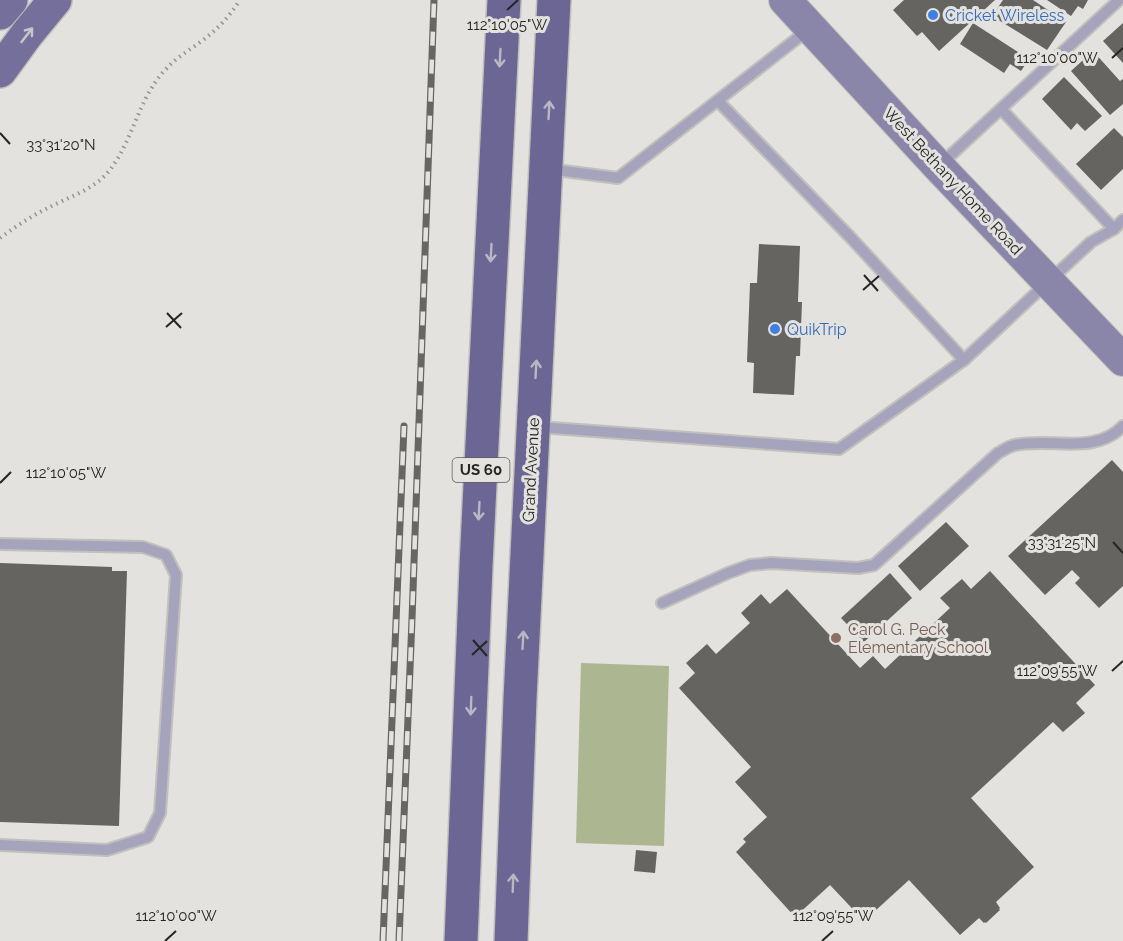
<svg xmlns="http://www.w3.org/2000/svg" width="1123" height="941" viewBox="0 0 1123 941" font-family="Raleway,sans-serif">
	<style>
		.green { fill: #acb691 }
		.building { fill: #666461 }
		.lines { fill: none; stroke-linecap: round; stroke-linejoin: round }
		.service-casing { stroke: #c1c0bd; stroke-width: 14 }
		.secondary-casing { stroke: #c1c0bd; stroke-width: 34 }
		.primary-casing { stroke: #c1c0bd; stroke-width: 36 }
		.trunk-casing { stroke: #c1c0bd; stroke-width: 36 }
		.path { stroke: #939390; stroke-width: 4; stroke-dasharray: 1.5 4.5; stroke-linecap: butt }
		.service { stroke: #a6a4bc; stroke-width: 10 }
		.secondary { stroke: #8a86a9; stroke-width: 32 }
		.primary { stroke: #75709b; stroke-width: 33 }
		.trunk { stroke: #6c6694; stroke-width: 33 }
		.rail-casing { stroke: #676664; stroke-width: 7 }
		.rail { stroke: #e3e2de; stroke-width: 4.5; stroke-dasharray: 14; stroke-linecap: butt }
		.oneway { stroke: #c8c6cd }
		.oneway2 { stroke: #b9b7c4 }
		.ticks { fill: none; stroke: #252524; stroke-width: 2 }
		.shop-dot { fill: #3f7fe0; stroke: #e3e2de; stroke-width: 2 }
		.education-dot { fill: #8d6e63; stroke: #e3e2de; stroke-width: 2 }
		.labels { text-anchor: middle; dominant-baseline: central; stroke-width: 6; stroke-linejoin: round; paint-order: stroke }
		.shield { fill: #e3e2de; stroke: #5e5e5c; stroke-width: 1.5 }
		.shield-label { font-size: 15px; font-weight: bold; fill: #252524 }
		.shop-label { font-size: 16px; fill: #366cbe; stroke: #e3e2de; text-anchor: start }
		.street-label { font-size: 16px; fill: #252524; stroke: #e3e2de }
		.education-label { font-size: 16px; fill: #785e54; stroke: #e3e2de; text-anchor: start }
		.ticks-label { font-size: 15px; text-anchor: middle; fill: #252524; stroke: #e3e2de; stroke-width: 6; stroke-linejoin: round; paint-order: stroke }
	</style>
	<rect width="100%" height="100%" fill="#e3e2de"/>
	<path class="green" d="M581 663 669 666 664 846 576 843Z"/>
	<g class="building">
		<path d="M904 0H995L939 51 922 32 917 36 893 10Z"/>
		<path d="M1003 0H1033L1066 22 1047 50 992 16Z"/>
		<path d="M1047 0H1088L1083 9 1078 6 1071 16Z"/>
		<path d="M973 23 1029 59 1021 71 1010 64 1004 73 960 44Z"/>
		<path d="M1123 23V63L1103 41Z"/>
		<path d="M1093 51 1120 81 1123 79V104L1110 115 1071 71Z"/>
		<path d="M1064 77 1102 116 1085 131 1077 123 1071 130 1042 99Z"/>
		<path d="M1114 128 1123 137V169L1101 190 1076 164Z"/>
		<path d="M759 244 800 246 798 302H802L800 356H796L794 395 753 393 754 363 747 362 750 283H757Z"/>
		<path d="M1112 460 1123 472V586L1099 608 1075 583 1080 578 1072 570 1045 595 1008 556Z"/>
		<path d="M946 522 969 546 920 591 898 566Z"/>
		<path d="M0 563 112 567V571H127L119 826 0 822Z"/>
		<path d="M990 571 1095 685 1076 703 1085 713 1063 732 1053 722 971 798 1034 867 996 902 1000 908 999 909 1000 910 986 923 985 922 984 923 979 918 960 935 909 880 864 921 830 885 795 917 736 852 746 842 743 839 767 817 735 782 751 767 679 688 695 673 686 663 707 644 716 654 750 623 741 613 761 594 770 604 787 589 860 668 873 656 885 669 950 608 940 598 962 579 971 589Z"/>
		<path d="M890 573 912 598 864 642 841 618Z"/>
		<path d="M636 850 657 852 655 873 634 871Z"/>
	</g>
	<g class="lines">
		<defs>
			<g id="service">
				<path d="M718 101 852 239 964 360 1091 242 1114 229 1123 220"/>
				<path d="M1001 109 1114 229"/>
				<path d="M941 164 1119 0"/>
				<path d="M548 169 618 178 808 30"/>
				<path d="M538 427 839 449 964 360"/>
				<path d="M0 544 143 547 166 555 176 575 160 813 148 837 107 850 0 845"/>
				<path d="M662 603 728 573 750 565 771 563 858 568 874 565 998 453C1004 450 1009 446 1015 445 1051 437 1094 456 1123 426"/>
			</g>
			<path id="secondary" d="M785 0 938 166 1123 360"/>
			<g id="primary">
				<path d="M0 13 11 0"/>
				<path d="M0 71 27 34 55 0"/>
			</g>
			<g id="trunk">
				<path d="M461 941 476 566 504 0"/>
				<path d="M511 941 520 699 554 0"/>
			</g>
		</defs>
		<use href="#service" class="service-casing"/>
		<use href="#secondary" class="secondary-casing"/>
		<use href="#primary" class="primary-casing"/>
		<use href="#trunk" class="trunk-casing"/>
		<path class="path" d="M0 238C15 227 30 217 46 209 66 198 94 190 109 171 134 140 138 97 167 68 176 58 188 51 199 43 216 31 229 17 240 0"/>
		<use href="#service" class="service"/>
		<use href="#secondary" class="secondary"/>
		<use href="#primary" class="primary"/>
		<use href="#trunk" class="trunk"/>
		<defs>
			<g id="rail">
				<path d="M383 941 404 426"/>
				<path d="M399 941 412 619 434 0"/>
			</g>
		</defs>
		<use href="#rail" class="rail-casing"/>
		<use href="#rail" class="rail"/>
	</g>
	<defs><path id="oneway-shaft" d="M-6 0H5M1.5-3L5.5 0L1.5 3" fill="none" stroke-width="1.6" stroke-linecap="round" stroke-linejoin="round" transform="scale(1.5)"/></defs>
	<use class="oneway" href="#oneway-shaft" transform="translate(27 35) rotate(-52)"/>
	<g class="oneway2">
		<use href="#oneway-shaft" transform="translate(500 58) rotate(93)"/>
		<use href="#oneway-shaft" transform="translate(549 110) rotate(-87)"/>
		<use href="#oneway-shaft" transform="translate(491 253) rotate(93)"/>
		<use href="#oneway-shaft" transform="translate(536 369) rotate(-87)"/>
		<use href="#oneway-shaft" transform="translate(479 511) rotate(93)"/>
		<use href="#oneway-shaft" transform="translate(523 640) rotate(-87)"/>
		<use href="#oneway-shaft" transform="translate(471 706) rotate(92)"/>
		<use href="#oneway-shaft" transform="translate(513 883) rotate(-88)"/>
	</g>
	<path class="ticks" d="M507 10 518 0M1112 58 1123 48M0 133 10 144M864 275 878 291M863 290 879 276M167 313 181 328M166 327 182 313M0 483 11 472M1113 542 1123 553M473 640 487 656M472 655 487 641M1112 671 1123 661M165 941 176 931M822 941 833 931"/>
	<g class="shop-dot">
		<circle cx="933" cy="15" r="6"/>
		<circle cx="775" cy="329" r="6"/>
	</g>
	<circle class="education-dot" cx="836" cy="638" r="6"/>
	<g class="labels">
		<rect class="shield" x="452.5" y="458" width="57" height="24" rx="4.5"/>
		<g class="shield-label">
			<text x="481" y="470">US 60</text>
		</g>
		<g class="shop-label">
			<text x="945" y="15">Cricket Wireless</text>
			<text x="787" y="329">QuikTrip</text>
		</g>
		<g class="street-label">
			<text transform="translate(953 181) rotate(47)">West Bethany Home Road</text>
			<text transform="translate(531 470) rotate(-87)">Grand Avenue</text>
		</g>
		<g class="education-label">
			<text x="848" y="629">Carol G. Peck<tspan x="848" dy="18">Elementary School</tspan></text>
		</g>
	</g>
	<g class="ticks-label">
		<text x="507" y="30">112°10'05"W</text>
		<text x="1057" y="63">112°10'00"W</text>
		<text x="61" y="150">33°31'20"N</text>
		<text x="66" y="478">112°10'05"W</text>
		<text x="1062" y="548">33°31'25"N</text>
		<text x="1057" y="676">112°09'55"W</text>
		<text x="176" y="921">112°10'00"W</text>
		<text x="833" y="921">112°09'55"W</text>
	</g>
</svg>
